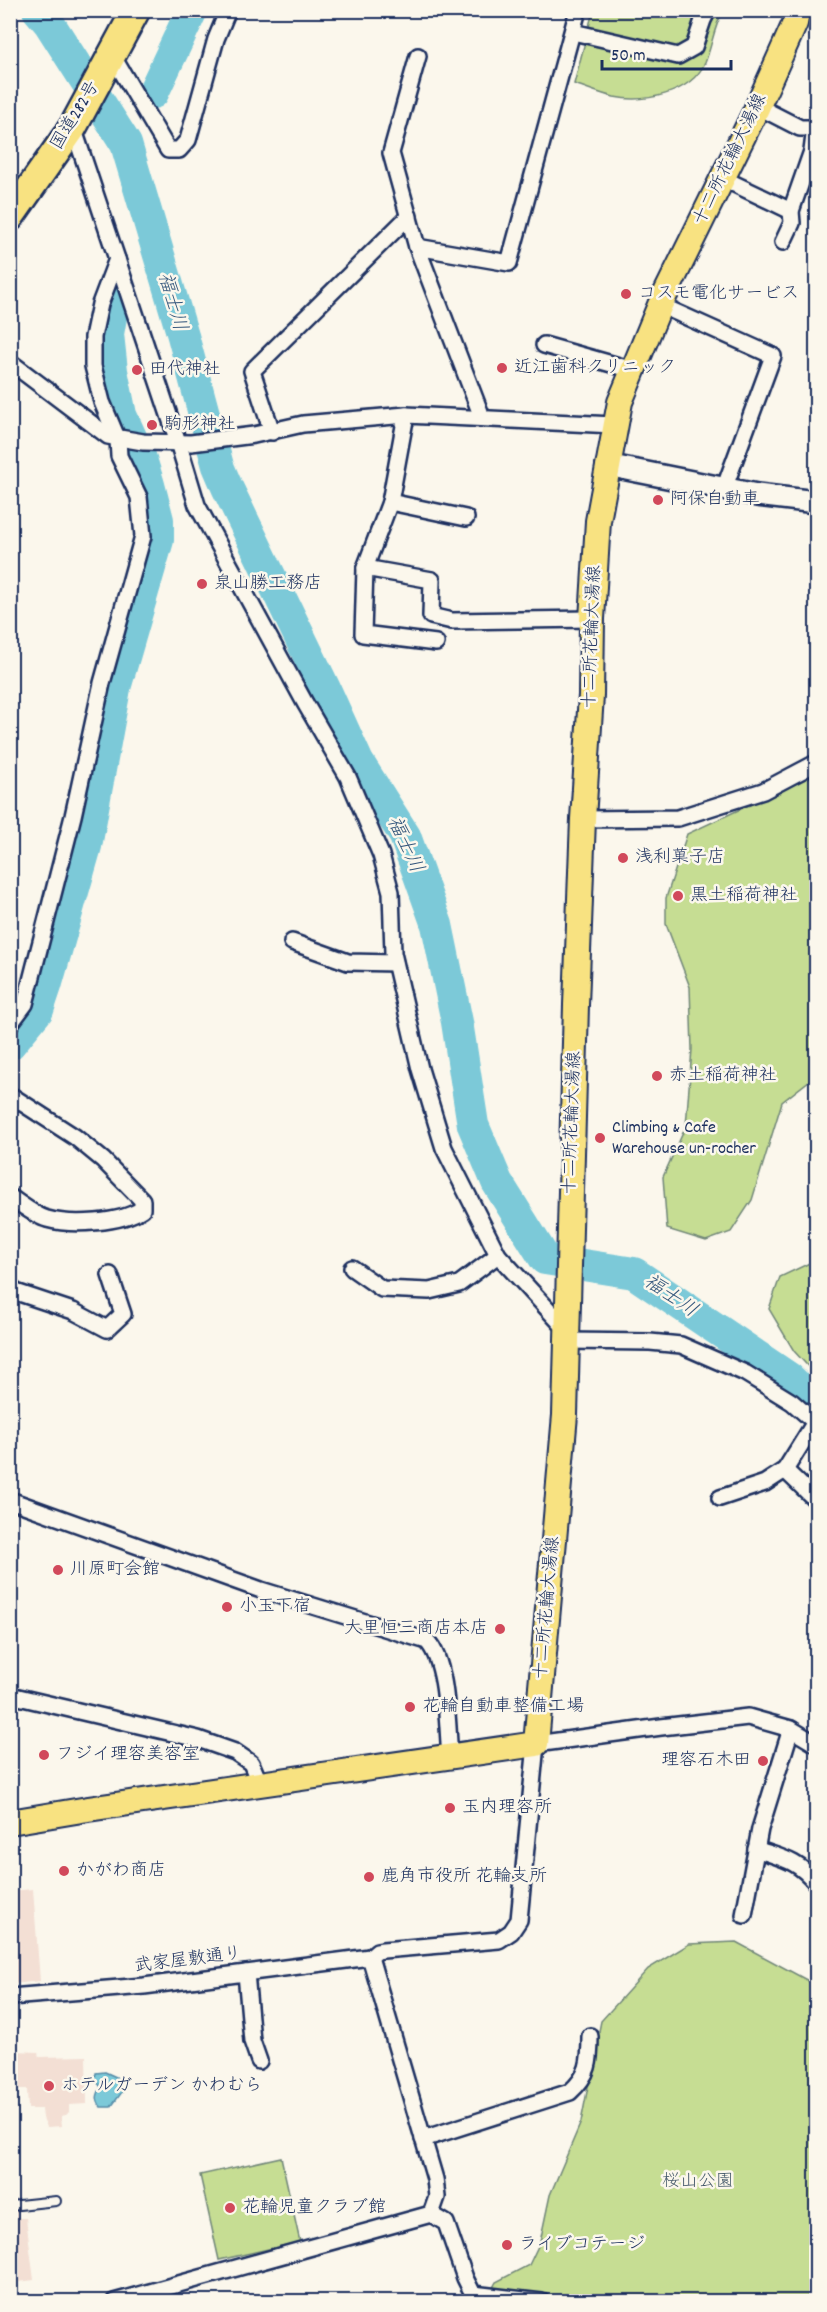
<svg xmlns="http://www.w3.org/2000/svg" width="827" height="2312" viewBox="0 0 827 2312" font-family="Dekko,'Klee One',sans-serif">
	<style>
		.built { fill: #f3dfd4 }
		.green { fill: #c6dd93; stroke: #708678; stroke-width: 1.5 }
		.water { fill: #7bc9d8; stroke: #558ba7; stroke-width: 1.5 }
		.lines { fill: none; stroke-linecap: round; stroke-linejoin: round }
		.river { stroke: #7bc9d8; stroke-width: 32 }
		.lane-casing { stroke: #1b2f5e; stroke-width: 12 }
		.street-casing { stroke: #1b2f5e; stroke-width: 20 }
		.secondary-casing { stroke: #1b2f5e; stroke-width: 26 }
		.primary-casing { stroke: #1b2f5e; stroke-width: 28 }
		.highway-casing { stroke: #1b2f5e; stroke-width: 32 }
		.lane { stroke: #fbf7ec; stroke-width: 8 }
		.street { stroke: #fbf7ec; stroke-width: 15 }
		.secondary { stroke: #fbf7ec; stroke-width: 21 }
		.primary { stroke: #f8e281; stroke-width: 24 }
		.highway { stroke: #f8e281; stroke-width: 27 }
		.poi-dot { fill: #d1495b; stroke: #fbf7ec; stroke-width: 2 }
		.labels { text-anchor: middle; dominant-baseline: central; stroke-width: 5; stroke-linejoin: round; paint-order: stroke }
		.street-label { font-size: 18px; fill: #1b2f5e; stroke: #fbf7ec }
		.poi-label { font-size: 18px; fill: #1b2f5e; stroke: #fbf7ec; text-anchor: start }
		.park-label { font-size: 18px; fill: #465a6b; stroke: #fbf7ec }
		.water-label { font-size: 20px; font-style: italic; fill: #33567c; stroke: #fbf7ec }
	</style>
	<rect width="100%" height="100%" fill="#fbf7ec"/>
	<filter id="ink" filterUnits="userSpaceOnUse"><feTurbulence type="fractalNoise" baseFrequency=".0167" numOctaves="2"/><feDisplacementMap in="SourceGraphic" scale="12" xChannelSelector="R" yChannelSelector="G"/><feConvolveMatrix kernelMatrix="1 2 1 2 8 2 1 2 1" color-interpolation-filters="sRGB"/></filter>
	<g filter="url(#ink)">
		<g class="built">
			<path d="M33 1889 40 1981 12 1984 15 2051 38 2052 39 2057 86 2056 87 2104 69 2105V2112L66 2115 61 2116 62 2126 47 2127 43 2118 42 2109H28L27 2089H11L10 1891Z"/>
			<path d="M17 2202 18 2218H26L34 2280 11 2283V2290V2203Z"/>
		</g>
		<g class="green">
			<path d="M593 11H723C714 26 712 46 705 63 690 94 645 103 614 97 601 94 587 88 574 84Z"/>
			<path d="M816 774V1077H814L782 1102 752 1200 731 1232 706 1241 667 1229 663 1177 686 1126 692 1049 690 987 666 924V898L687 834Z"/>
			<path d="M816 1260V1375L794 1351 769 1309 780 1277Z"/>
			<path d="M736 1942 816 1985V2301L485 2302 496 2282 529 2265 540 2242 550 2195 581 2122 601 2021 648 1969 689 1944Z"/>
			<path d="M281 2157 300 2242 219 2260 200 2175Z"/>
		</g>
		<path class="water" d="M105 2072 116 2077 122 2083V2092L111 2107H101C95 2099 97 2095 101 2087L95 2079 96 2073Z"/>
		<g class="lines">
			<g class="river">
				<path d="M38 10 49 23 126 144 183 336 218 466 227 487 325 689 358 762 405 836 437 925 457 1022 473 1125 497 1182 545 1259 634 1273 789 1378 816 1404"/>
				<path d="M153 93 192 10"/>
				<path d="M10 1044 38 1010 46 986 86 846 115 688 158 540V520L149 485 141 459 121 415 112 371 108 334 115 294"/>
			</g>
			<defs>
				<path id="lane" d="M10 2206 56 2201"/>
				<g id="street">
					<path d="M573 32 678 56 694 47 703 20 708 10"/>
					<path d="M112 55 168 150H179L188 140 216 39 228 10"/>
					<path d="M418 56 391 153 417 247 482 417"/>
					<path d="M757 106 800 128H816"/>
					<path d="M73 127 178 442 197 505 305 703 348 777 381 855 391 892 393 953 420 1069 444 1148 498 1255 567 1330"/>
					<path d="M722 178 791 211"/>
					<path d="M783 242 792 223 791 211 812 151 815 128"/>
					<path d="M417 247 509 263 578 10"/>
					<path d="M660 305 773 356 724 489"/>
					<path d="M544 345 633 370"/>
					<path d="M10 362 108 436 143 442 191 443 254 435 303 424 406 415 614 425"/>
					<path d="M406 415 390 502 365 568 363 634 436 643"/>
					<path d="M272 432 252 371 409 216"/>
					<path d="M390 502 466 518"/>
					<path d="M365 568 432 580 431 616 452 621 592 619"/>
					<path d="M583 819 678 818 763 791 816 763"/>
					<path d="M292 942 348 962 395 963"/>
					<path d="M10 1024 25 1004 73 816 102 683 143 536 139 497 119 456 118 440 102 402 93 366V337L100 304 117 259"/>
					<path d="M10 1095 75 1137 103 1160 142 1200V1209C121 1223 72 1226 47 1219 35 1216 21 1204 10 1197"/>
					<path d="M352 1268 382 1289 429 1291 459 1284 498 1255"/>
					<path d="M10 1287 16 1292 73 1311 107 1329 123 1314 110 1275"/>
					<path d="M567 1341 650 1342 681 1345 745 1373 792 1402 816 1423"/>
					<path d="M785 1470 816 1500"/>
					<path d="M720 1498 765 1483 785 1470 815 1422"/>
					<path d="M10 1500 261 1590 427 1641C448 1663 447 1725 450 1756"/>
					<path d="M10 1695 198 1739 235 1752 251 1763 260 1784"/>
					<path d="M756 1849C781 1858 798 1860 816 1883"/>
					<path d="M744 1915 760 1829 791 1729"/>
					<path d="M370 1957 377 1951 383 1950 499 1940 511 1932 519 1920 536 1744 661 1727 748 1717 791 1729 816 1744"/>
					<path d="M370 1957 435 2179 437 2197 431 2214"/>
					<path d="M246 1973 252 2041 259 2061"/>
					<path d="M10 1997 144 1986 370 1957"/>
					<path d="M423 2139 570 2092C589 2075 590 2062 590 2036"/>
					<path d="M114 2302 431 2214 446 2223 465 2278 473 2294 542 2302"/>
				</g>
				<path id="secondary" d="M607 465 757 495 816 502"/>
				<path id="primary" d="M10 1822 88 1809 536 1744 565 1415 576 1005 583 819 591 695 592 619 598 521 620 402 660 305 756 110 795 23 798 10"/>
				<path id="highway" d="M10 217 73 127 136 10"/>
			</defs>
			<use href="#lane" class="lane-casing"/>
			<use href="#street" class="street-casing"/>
			<use href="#secondary" class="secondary-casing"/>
			<use href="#primary" class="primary-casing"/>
			<use href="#highway" class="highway-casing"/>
			<use href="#lane" class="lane"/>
			<use href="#street" class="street"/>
			<use href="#secondary" class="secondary"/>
			<use href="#primary" class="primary"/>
			<use href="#highway" class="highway"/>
		</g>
	</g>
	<g class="poi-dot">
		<circle cx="626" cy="294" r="6"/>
		<circle cx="502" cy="368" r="6"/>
		<circle cx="137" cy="370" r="6"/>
		<circle cx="152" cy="425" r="6"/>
		<circle cx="658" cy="500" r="6"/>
		<circle cx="202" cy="584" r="6"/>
		<circle cx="623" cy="858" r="6"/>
		<circle cx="678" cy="896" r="6"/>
		<circle cx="657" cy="1076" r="6"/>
		<circle cx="600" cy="1138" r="6"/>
		<circle cx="58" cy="1570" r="6"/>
		<circle cx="227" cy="1607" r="6"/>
		<circle cx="500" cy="1629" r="6"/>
		<circle cx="410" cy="1707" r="6"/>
		<circle cx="44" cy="1755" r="6"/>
		<circle cx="763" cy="1761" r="6"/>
		<circle cx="450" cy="1808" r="6"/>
		<circle cx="64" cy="1871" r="6"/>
		<circle cx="369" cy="1877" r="6"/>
		<circle cx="49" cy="2086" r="6"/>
		<circle cx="230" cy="2208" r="6"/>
		<circle cx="507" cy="2245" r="6"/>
	</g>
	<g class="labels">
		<g class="street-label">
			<text transform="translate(76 116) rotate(-59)">国道282号</text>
			<text transform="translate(731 160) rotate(-64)">十二所花輪大湯線</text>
			<text transform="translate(593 637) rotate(-88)">十二所花輪大湯線</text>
			<text transform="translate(573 1123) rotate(-88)">十二所花輪大湯線</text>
			<text transform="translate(548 1608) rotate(-85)">十二所花輪大湯線</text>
			<text transform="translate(188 1961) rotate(-7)">武家屋敷通り</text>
		</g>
		<g class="poi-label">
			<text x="638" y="294">コスモ電化サービス</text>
			<text x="514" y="368">近江歯科クリニック</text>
			<text x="149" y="370">田代神社</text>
			<text x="164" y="425">駒形神社</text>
			<text x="670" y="500">阿保自動車</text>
			<text x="214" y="584">泉山勝工務店</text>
			<text x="635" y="858">浅利菓子店</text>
			<text x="690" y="896">黒土稲荷神社</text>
			<text x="669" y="1076">赤土稲荷神社</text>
			<text x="612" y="1128">Climbing &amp; Cafe<tspan x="612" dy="21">Warehouse un-rocher</tspan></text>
			<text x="70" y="1570">川原町会館</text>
			<text x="239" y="1607">小玉下宿</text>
			<text x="488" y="1629" text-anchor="end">大里恒三商店本店</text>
			<text x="422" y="1707">花輪自動車整備工場</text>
			<text x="56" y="1755">フジイ理容美容室</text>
			<text x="751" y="1761" text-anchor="end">理容石木田</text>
			<text x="462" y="1808">玉内理容所</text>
			<text x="76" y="1871">かがわ商店</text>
			<text x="381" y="1877">鹿角市役所 花輪支所</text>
			<text x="61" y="2086">ホテルガーデン かわむら</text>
			<text x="242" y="2208">花輪児童クラブ館</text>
			<text x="519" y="2245">ライブコテージ</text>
		</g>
		<g class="park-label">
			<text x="698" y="2182">桜山公園</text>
		</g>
		<g class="water-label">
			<text transform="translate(171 302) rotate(74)">福士川</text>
			<text transform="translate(404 845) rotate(65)">福士川</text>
			<text transform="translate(670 1297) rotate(34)">福士川</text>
		</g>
	</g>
	<rect width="827" height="2312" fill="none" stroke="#fbf7ec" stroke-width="36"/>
	<rect x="18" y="18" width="791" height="2276" fill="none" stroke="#1b2f5e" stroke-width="2" filter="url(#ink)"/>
	<path d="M602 60v9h129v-9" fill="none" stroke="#1b2f5e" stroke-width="3"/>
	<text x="611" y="60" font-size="18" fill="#1b2f5e" stroke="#fbf7ec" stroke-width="4.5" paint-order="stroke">50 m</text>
</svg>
